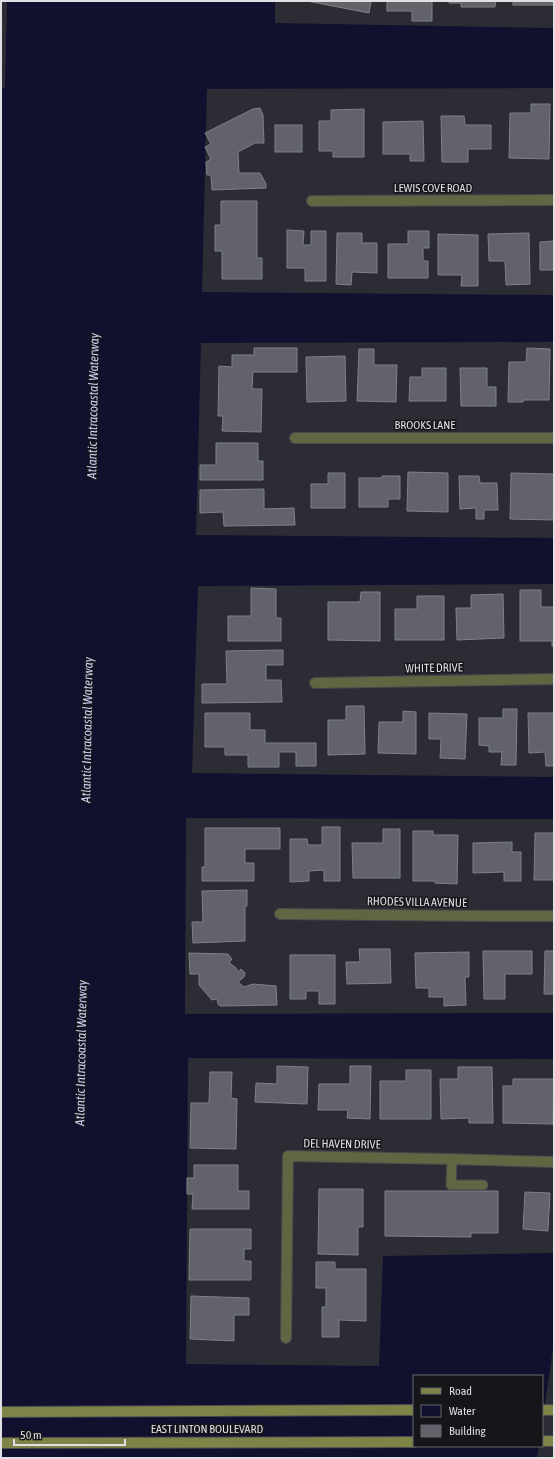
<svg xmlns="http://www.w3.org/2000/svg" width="555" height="1459" viewBox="0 0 555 1459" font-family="'Asap Condensed',sans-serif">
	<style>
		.water { fill: #11112f }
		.building { fill: #61626a; stroke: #7f8088 }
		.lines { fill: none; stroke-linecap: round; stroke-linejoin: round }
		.service-casing { stroke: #494950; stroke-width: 11 }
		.minor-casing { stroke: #494950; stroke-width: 12 }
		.secondary-casing { stroke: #494950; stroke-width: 12 }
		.service { stroke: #616541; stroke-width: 9 }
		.minor { stroke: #616541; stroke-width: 10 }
		.secondary { stroke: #7e8348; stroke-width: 10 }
		.labels { text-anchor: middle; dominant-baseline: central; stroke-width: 3; stroke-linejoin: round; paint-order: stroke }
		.street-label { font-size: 12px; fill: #dfdfe4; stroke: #151619 }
		.water-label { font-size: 13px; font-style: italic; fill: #cacff6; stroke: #151619 }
	</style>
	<rect width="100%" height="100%" fill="#2c2d34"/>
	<path class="water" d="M7 1H275V23L554 28V88L207 89 202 292 554 295V342L201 343 196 535 554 538V584L198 586 192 773 554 777V819L186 818 185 1014 554 1013V1059L188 1058 186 1364 379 1366 383 1256 554 1253V1341L542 1426V1376H414V1446H539L537 1458H1V88H5Z"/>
	<g class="building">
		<path d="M307 1H371L369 13Z"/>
		<path d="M387 1H432V21H412V11H387Z"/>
		<path d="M449 1H496L495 7H461V3H449Z"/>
		<rect x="513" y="1" width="41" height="4"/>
		<path d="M531 104H550L549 159 509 158 510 113H531Z"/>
		<path d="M260 108 263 115 264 143H255L238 152 239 173H260L266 184V188L212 190 211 175H207L206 162 211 159 205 147 211 144 205 133 253 109Z"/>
		<path d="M364 109V157H333V151H319V121H331V110Z"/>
		<path d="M441 116H464L465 125H491V149H468V162H442Z"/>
		<path d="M423 121 424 161H410V154H383V122Z"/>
		<rect x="275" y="125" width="27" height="27"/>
		<path d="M221 201H257V258H262V279H222V251H215V225H221Z"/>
		<path d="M287 230 304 231 303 245H311V231H326V281H305V268H287Z"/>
		<path d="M408 231H429V248H423V261H428V278H388V244H408Z"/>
		<path d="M337 233H362V243H377V273L352 272 351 285 336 284Z"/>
		<path d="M529 233 530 284 506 285 505 261H489L488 234Z"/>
		<path d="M438 234 478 235V286H461L462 275H438Z"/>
		<path d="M554 241V270H540V242Z"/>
		<path d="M254 348H297V372H253L252 389H262L261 432 222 431 223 416H218L219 366 232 367V355H254Z"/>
		<path d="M527 348 550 349 549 400H523V402H508L509 362H526Z"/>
		<path d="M359 349H374V365H397L396 402 357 401Z"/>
		<path d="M345 356 346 401 307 402 306 357Z"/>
		<path d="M422 368H446V401H409L410 377H422Z"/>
		<path d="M460 368H487V387H496V406H461Z"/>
		<path d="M216 443H258V461H263V480H200V465H216Z"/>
		<path d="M408 472 448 473V512L407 511Z"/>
		<path d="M328 473H345V508H311V484H328Z"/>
		<path d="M511 473 554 474V520L510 519Z"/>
		<path d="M382 476H400V499H388V507H359V478H382Z"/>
		<path d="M459 476H479L480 483H497L498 510H484V519H476V508L460 509Z"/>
		<path d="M264 489V509L294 508 295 525 224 526 223 512 200 513V490Z"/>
		<path d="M251 588 276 589V618H281V641H228V616H251Z"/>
		<path d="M520 590H541V607H554V646H552V641H520Z"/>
		<path d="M361 592H380V641L328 640V602H360Z"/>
		<path d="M503 594 504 638 457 640 456 608H471V595Z"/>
		<path d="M417 596H444V640H395V609H417Z"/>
		<path d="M283 650V665H266V680H281L282 702 202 703V684H227L226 651Z"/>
		<path d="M346 706H364L365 754 328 755V720H346Z"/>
		<path d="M503 709H517L516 765H501L502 752H489V746L479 745V718H503Z"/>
		<path d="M403 711 416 712V754L378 753 379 722H403Z"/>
		<path d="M205 713H250V730H265V743H316V766H296V752H279V767H248V755H225V747H205Z"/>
		<path d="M429 713 467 714 465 759 440 758 441 739H429Z"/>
		<path d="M528 713H554V766H546L545 752 529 753Z"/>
		<path d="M322 827H340V881H324V870L309 871V881L290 882V839H307L308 845H322Z"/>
		<path d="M205 828H280V849H245V863H254V881H202V867H205Z"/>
		<path d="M383 829H400V878H353L352 843H383Z"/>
		<path d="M413 831H433V835H458L457 884 435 883V881H413Z"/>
		<path d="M535 833H554V880H534Z"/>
		<path d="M512 842V852H521V881H504V872L473 873V843Z"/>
		<path d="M247 890V906H245V941L193 943 192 922H203L202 891Z"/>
		<path d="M359 949H390L391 983 347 984 346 962H360Z"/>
		<path d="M483 951H532V974H505V999H484Z"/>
		<path d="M545 951H554V994H544Z"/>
		<path d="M469 952V977H465L466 1005 444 1006V997H429V988H416L415 953Z"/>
		<path d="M189 953 228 954 232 959 229 963 235 967 239 972 241 969 245 973 244 977 238 982 244 987 253 984 276 986 277 1005 220 1006 218 1004 217 999 212 1000 199 985V974H190Z"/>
		<path d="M290 955H335V1004H319V991H306V999H290Z"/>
		<path d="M277 1066 308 1067 307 1104 255 1102 256 1083 277 1084Z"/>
		<path d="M350 1066H371L370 1119 347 1118 348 1110H318L319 1084H350Z"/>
		<path d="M458 1067H492L493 1123H469V1118L441 1119 440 1079H458Z"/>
		<path d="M406 1070H431V1119H380V1081H406Z"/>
		<path d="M210 1072H232L231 1098 237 1099 236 1149 190 1148 191 1103H209Z"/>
		<path d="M513 1079H554L553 1124 503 1123V1086H513Z"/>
		<path d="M194 1165H238V1191H249V1209H192L193 1194H187V1178H194Z"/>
		<path d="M319 1189H363V1227H358V1255L318 1254Z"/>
		<path d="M385 1191H498V1233H471V1237L385 1236Z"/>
		<path d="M525 1192 550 1193 548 1231 523 1229Z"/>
		<path d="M190 1229H251V1249H244V1261H251V1280H189Z"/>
		<path d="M316 1262H335V1269H366V1321L339 1320V1337H322V1307H326V1288H316Z"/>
		<path d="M191 1296 249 1298V1315H234V1341L190 1339Z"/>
	</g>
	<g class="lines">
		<defs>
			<path id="service" d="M452 1159 451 1185H483"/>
			<g id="minor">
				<path d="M312 201 554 200"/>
				<path d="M295 438H554"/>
				<path d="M315 683 554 679"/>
				<path d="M280 914 484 916H554"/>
				<path d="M286 1338 288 1156 447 1159 554 1162"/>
			</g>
			<g id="secondary">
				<path d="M542 1410H554"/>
				<path d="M1 1412 414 1410"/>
				<path d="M542 1441H554"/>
				<path d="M1 1443 414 1442"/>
			</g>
		</defs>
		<use href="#service" class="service-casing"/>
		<use href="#minor" class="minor-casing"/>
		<use href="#secondary" class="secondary-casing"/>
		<use href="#service" class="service"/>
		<use href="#minor" class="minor"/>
		<use href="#secondary" class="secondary"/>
	</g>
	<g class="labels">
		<g class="street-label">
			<text x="433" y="188">LEWIS COVE ROAD</text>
			<text x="425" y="425">BROOKS LANE</text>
			<text transform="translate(434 668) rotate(-1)">WHITE DRIVE</text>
			<text transform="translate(417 902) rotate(1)">RHODES VILLA AVENUE</text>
			<text transform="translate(342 1144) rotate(1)">DEL HAVEN DRIVE</text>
			<text x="207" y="1429">EAST LINTON BOULEVARD</text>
		</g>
		<g class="water-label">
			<text transform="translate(93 406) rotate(-89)">Atlantic Intracoastal Waterway</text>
			<text transform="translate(87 730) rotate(-89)">Atlantic Intracoastal Waterway</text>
			<text transform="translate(81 1053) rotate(-89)">Atlantic Intracoastal Waterway</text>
		</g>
	</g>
	<rect width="555" height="1459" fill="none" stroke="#dfdfe4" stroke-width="4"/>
	<rect x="413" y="1375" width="130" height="72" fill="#151619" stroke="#66666a"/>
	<rect x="421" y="1388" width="20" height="6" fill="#7e8348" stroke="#66666a"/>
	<text x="449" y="1395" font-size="12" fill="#dfdfe4">Road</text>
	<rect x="421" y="1405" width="20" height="12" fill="#11112f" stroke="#66666a"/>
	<text x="449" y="1415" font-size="12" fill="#dfdfe4">Water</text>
	<rect x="421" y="1425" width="20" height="12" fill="#61626a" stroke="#66666a"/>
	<text x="449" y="1435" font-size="12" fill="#dfdfe4">Building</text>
	<path d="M14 1439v6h111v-6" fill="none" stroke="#dfdfe4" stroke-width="2"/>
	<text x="20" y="1439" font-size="12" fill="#dfdfe4" stroke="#151619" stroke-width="3" paint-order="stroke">50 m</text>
</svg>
